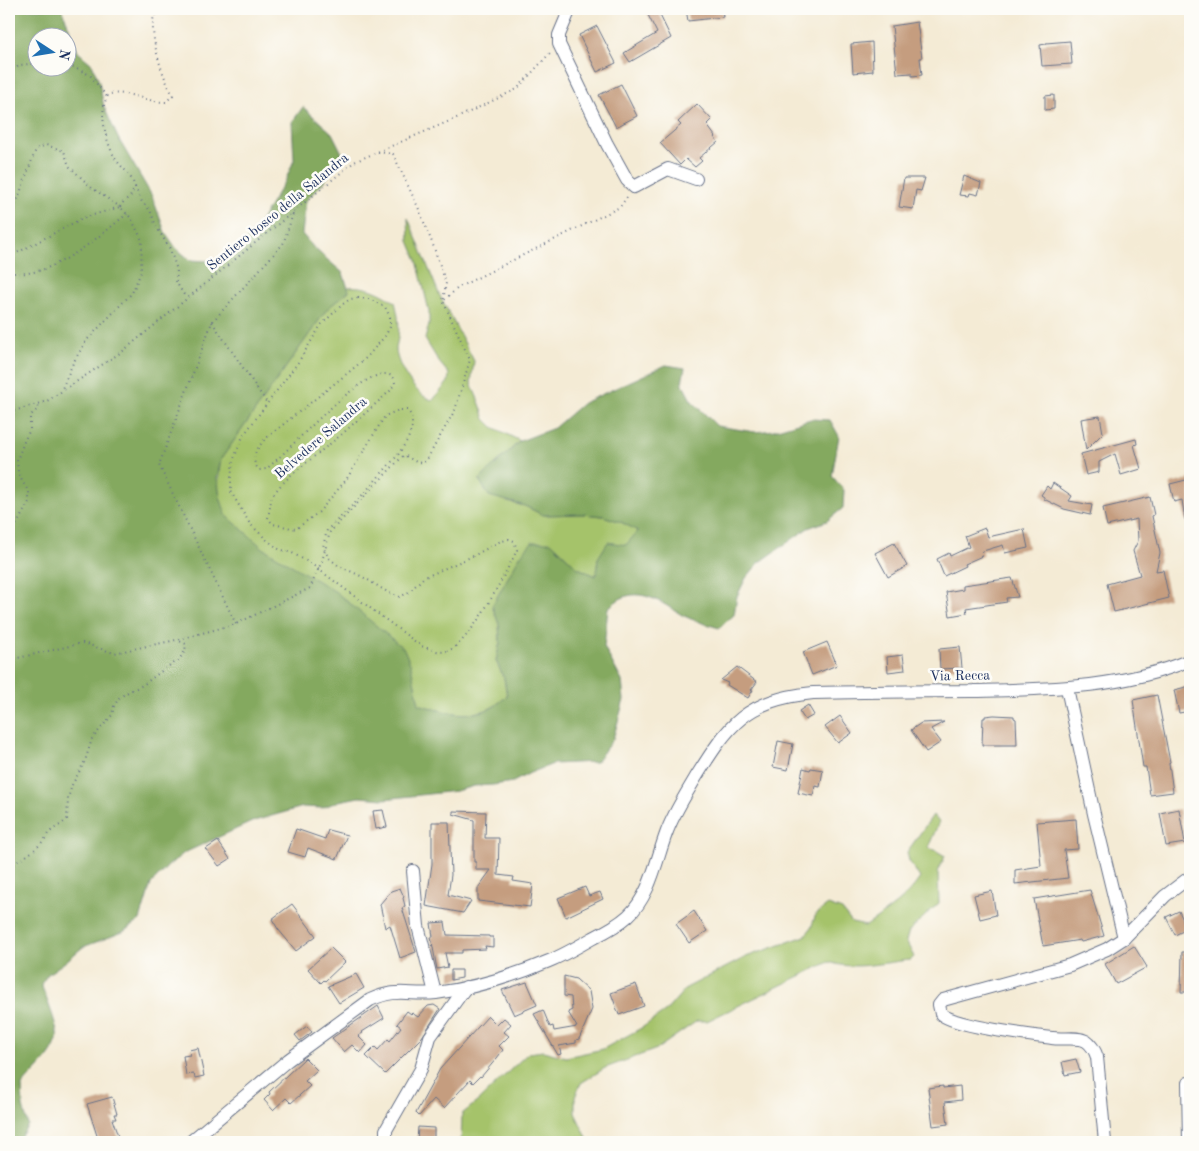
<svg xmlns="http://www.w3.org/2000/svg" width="1199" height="1151" viewBox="0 0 1199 1151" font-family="'Old Standard TT',serif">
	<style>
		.green { fill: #a5c36a; stroke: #607964 }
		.forest { fill: #84a95e; stroke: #506c5e; fill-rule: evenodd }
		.building { fill: #c59d7f }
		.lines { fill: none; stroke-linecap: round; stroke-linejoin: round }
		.street-casing { stroke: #677188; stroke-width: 14 }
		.path { stroke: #677188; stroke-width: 2; stroke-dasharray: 1 4; stroke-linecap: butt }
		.street { stroke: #fff; stroke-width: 12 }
		.labels { text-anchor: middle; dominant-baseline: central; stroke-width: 5; stroke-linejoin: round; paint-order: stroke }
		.street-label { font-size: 14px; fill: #1b2f5e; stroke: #fdfcf7 }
	</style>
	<rect width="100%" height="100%" fill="#fdfcf7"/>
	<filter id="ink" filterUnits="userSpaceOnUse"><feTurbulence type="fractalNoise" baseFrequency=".02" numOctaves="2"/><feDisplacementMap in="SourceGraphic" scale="10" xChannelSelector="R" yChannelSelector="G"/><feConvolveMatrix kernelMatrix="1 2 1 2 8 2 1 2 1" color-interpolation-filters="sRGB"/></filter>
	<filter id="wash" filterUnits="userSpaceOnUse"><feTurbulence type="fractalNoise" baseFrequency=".0096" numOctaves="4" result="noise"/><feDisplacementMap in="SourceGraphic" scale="20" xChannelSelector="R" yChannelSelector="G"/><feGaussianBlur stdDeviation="1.12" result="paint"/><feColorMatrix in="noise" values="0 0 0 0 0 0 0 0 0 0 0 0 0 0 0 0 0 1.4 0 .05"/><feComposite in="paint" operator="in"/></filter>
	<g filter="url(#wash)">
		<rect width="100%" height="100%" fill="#f4ebd5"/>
		<g class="green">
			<path d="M408 218 439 294 474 361 471 383 480 404 485 419 493 427 520 441 493 466 507 502 525 506 543 515 583 514 603 516 621 522 638 531 626 546 598 558 596 576 578 568 551 542 511 573 492 606 499 624 500 643 496 661 504 678 507 696C502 700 497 705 491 708 468 719 442 712 418 704L415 685 240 529C236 525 229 520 226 515 216 498 218 477 221 459L327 309 348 291 347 287C366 285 380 292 395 302 398 313 400 326 398 337 398 341 396 345 396 349 396 365 417 398 433 400L448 382 449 374 439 362 425 339 429 324V311L417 260 409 241Z"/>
			<path d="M933 815 939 822 928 848 935 850 945 856 938 872 939 903 909 931 906 941 914 957 911 960C884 962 854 971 829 962L707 1021H697L657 1049 605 1068 581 1083 575 1097V1113L589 1142H461L462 1114 478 1101 528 1053 543 1051 566 1057 603 1049 643 1027 666 1011 686 988 746 957 805 936 811 928 816 914 828 905 842 910 852 923 866 926C886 912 906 899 920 878L909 861 907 852Z"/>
		</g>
		<path class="forest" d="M9 9H62L78 52 92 64 99 82 104 107 118 138 152 196 165 232 176 248 190 260 208 261 229 256 243 244 255 230 286 179 294 160 292 122 303 107 332 133 342 153 334 170 306 201 302 234 314 248 343 273 349 291 327 309 221 459 217 478 220 497 226 515 263 548 336 592 404 649 411 666 419 704C442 712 468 719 491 708 497 705 502 700 507 696L504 678 496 661 500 642 499 624 492 606 520 556 532 542H551L578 568 596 576 598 558 608 542 626 545 638 531 621 522 603 516 583 514 543 515 525 506 489 496 479 480 520 441 554 428 583 403 666 365 685 368 682 383 691 400 717 426 755 432 774 430 811 419 830 420 839 436 832 476 844 490 843 508 827 521 808 528 759 563 746 578 737 596 734 615 719 628C706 624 694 621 682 615 665 605 645 589 624 597 618 599 612 605 608 608L604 647 622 681 624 700 613 739 596 762 553 764 530 773 513 782 493 785 474 786 456 791 384 799 359 797 339 801 322 808 303 807 254 821 184 853 169 865 151 884 140 920 123 932 83 947 65 962 48 974 41 984C45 996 60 1029 57 1040 52 1058 33 1072 22 1086L23 1106 28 1125 18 1141 9 1142ZM38 38H68V68H38Z"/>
		<g id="blocks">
			<g class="building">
				<path d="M645 9H657L671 38 630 62 624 53 657 33Z"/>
				<path d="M686 9H722L723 17 688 21Z"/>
				<path d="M917 22 922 58H920L922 75 912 76V73L897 74 892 26Z"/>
				<path d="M597 26 616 63 597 72 579 35Z"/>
				<path d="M1070 41 1072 64 1042 66 1040 45 1046 44V43Z"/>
				<path d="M872 42 873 71 853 73 851 44Z"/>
				<path d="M621 84 637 116 616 127 599 95Z"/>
				<path d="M1054 95V109L1045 110V96Z"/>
				<path d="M697 104 712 120 707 125 715 136 714 137 718 142 699 158 702 161 695 167 686 159 680 165 660 143 681 125 678 122Z"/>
				<path d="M964 176 981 183 978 195 970 193 969 196 959 195Z"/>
				<path d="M904 178H925L921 191 916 190 913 209 899 207Z"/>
				<path d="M1100 416 1103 433 1086 450 1081 419Z"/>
				<path d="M1136 439 1137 444 1134 445 1141 469 1121 475 1115 454 1099 462V472L1086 475 1081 454Z"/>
				<path d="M1190 479V519L1185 520 1182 500 1174 502 1170 484Z"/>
				<path d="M1053 483 1072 496 1069 501 1092 505 1090 515 1064 509 1044 499V497L1041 495 1047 486 1050 489Z"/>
				<path d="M1150 497 1154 515 1152 516 1160 553 1156 571 1163 570 1169 598 1114 612 1107 584 1140 575 1133 551 1138 541 1137 519 1107 526 1103 508Z"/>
				<path d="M985 528 988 537 1024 529 1028 548 1005 553 1003 545 983 551 982 556 964 564 965 566 944 576 937 559 949 553 950 556 969 547 965 536Z"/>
				<path d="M894 543 907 566 888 577 875 553Z"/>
				<path d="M1012 578 1018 597 1006 598 1007 602 966 608 967 613 950 616 946 592 963 589V585Z"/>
				<path d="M827 642 837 665 812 675 803 652Z"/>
				<path d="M960 647 962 668 940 669 939 649Z"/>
				<path d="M903 655 905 670 888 672 887 657Z"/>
				<path d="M737 667 757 682 751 690H753L748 698 727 685 728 683 721 680Z"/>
				<path d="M1190 686V711L1179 713 1174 690Z"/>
				<path d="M1157 695 1170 762 1169 763 1173 792 1150 795 1146 767H1143L1133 700Z"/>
				<path d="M808 705 814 715 805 720 799 711Z"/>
				<path d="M994 715 1014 716V718L1016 719 1017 745H982L983 718H985V716Z"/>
				<path d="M840 716 852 733 838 743 825 727Z"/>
				<path d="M944 722 931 729 941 742 926 752 911 730 921 723Z"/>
				<path d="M778 741 793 744 788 770 773 767Z"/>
				<path d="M803 768 810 770 811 768 823 770 820 787 815 786 813 796 798 793Z"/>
				<path d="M1179 809 1185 843 1166 846 1160 813Z"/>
				<path d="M383 810 387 827 376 829 373 811Z"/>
				<path d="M453 811 486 812 485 838H499L498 875 514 877 513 881 533 884 530 907 478 901V888L491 870H476V862H474V820L453 814Z"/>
				<path d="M1076 819 1078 849 1064 850 1068 878 1015 884V870L1041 866 1037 822Z"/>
				<path d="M432 822H449L451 875 448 895 471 901 463 913 426 906 432 864Z"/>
				<path d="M296 829 325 839 328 830 347 835 337 859 308 848 305 857 288 852Z"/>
				<path d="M218 841 230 859 219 866 206 849Z"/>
				<path d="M585 887 589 896 600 892 603 899 566 917 558 898Z"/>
				<path d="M400 888 404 897 403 898 405 906 402 908 416 952 400 958 390 925 385 928 380 904 391 891Z"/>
				<path d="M1090 890 1104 936 1081 942 1080 940 1043 946 1034 899Z"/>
				<path d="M992 891 996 915 980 919 974 895Z"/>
				<path d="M292 904 316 936 296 951 278 929 272 919Z"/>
				<path d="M694 911 707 931 689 943 676 924Z"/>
				<path d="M1179 911 1187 929 1175 935 1166 917Z"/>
				<path d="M445 922 447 935 489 936V937H493V947L485 946 486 949 462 950V953H445L448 967 437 969 431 937H433L431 923Z"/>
				<path d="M1134 946 1147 967 1116 984 1105 964Z"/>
				<path d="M331 948 345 962 325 981 324 980 321 983 308 969Z"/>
				<path d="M1182 952H1190V992H1181Z"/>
				<path d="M451 970H462V978L451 980Z"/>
				<path d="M356 974 364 988 339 1003 328 986Z"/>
				<path d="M564 976 576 979 589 991 592 1009 579 1039 576 1040V1043L559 1046 561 1054 558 1055 534 1014 543 1010 550 1027 553 1026 554 1031 577 1027 568 1012 572 1010 571 997 564 996Z"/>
				<path d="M527 982 537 1005 514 1015 502 990Z"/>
				<path d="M636 984 644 1006 619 1015 611 993Z"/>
				<path d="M434 1005 440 1009 422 1037 385 1074 366 1056 375 1047 378 1050 388 1039 390 1041 401 1027 397 1024 407 1011 411 1014 412 1013 418 1017 428 1006Z"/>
				<path d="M378 1006 384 1018 362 1032 363 1033 358 1036 367 1045 360 1053 352 1045 344 1052 332 1038Z"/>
				<path d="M488 1016 497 1025 504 1018 511 1024 504 1032 509 1036 499 1046 503 1050 497 1058 481 1077 480 1076 473 1083 470 1080 444 1108 434 1099 419 1116 416 1113 440 1069Z"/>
				<path d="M307 1026 312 1032 300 1041 295 1035Z"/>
				<path d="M198 1048 204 1076 195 1078 194 1074 186 1075 183 1056 190 1055 189 1050Z"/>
				<path d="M305 1058 317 1070 305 1081 310 1086 291 1103 286 1098 273 1110 264 1100 270 1094 269 1092Z"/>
				<path d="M1076 1059 1080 1072 1065 1075 1062 1062Z"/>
				<path d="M943 1086V1088L960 1086 961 1100 945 1102 948 1124 933 1126 928 1088Z"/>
				<path d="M112 1097 117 1114H114L116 1119H112L120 1142H99L87 1104Z"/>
				<path d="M418 1127 434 1128V1142H417Z"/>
			</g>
		</g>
	</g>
	<g filter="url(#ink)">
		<use href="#blocks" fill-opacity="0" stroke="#677188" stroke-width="1"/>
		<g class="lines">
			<defs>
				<g id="street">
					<path d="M570 9 559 35V44L607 144 627 180 634 187 668 169 696 179"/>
					<path d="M1067 688 1094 814 1124 938"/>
					<path d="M413 871 418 926 435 993"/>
					<path d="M1188 1083 1189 1142"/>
					<path d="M190 1142 288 1060 370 1000C398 987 409 996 436 993 474 988 514 976 549 961 564 955 579 946 593 938 605 932 618 925 628 916 650 896 656 861 666 834 673 814 685 796 696 777 729 724 746 700 813 693 866 692 919 691 973 691 1047 689 1121 689 1190 660"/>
					<path d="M386 1142V1130L421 1069 430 1037 466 987"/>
					<path d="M1105 1142 1097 1057C1095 1051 1092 1045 1086 1041 1077 1036 1063 1040 1052 1038 1029 1035 957 1027 941 1014L939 1005 943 1000 1070 965 1107 949 1124 938 1165 896 1190 877"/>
				</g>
			</defs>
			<use href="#street" class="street-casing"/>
			<g class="path">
				<path d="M68 65 90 75 107 97"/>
				<path d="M9 73 20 65 38 63"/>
				<path d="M378 152 393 154 418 207 433 245 446 283 443 301"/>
				<path d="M135 187 142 202 150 210 156 226 170 249 177 270 176 282 186 298"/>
				<path d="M9 223 36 149 46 145 64 151 69 166 92 188 120 207 124 201 130 197 135 187C130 172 122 169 115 158 106 142 97 110 109 94 132 91 144 102 166 102L173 95C162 76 149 36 154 15L170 9"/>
				<path d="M9 257 83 218 120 207 131 218 142 240 141 272 132 293 86 341 73 363 61 391"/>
				<path d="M9 272C48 282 98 237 127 214"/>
				<path d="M358 298 369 299 385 307 390 317V327L385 336 366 358 349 372 265 439C256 450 249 458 259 470L266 469C291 450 356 373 386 374 387 374 392 376 393 376L395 383 390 391 341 435 291 475 280 486 272 496 268 518 273 524 296 529 319 512 346 480 385 416 399 410H407L412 416V427L408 439 398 455 357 501 327 530 323 547 329 558 339 566 363 577 389 593 400 597 409 592 423 578 473 556 499 542 509 539 514 541 517 550 512 560C501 581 469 645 447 651 439 654 429 648 421 646L310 563 292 553 279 549 267 540 250 524 231 492V477L233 461 243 436 299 361 321 325 343 304 350 299Z"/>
				<path d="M212 322 267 403"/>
				<path d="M9 410H17L47 401 123 351 354 162 459 117 517 89 551 52"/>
				<path d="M9 538 29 502V492L22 481 18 472 17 460 25 439 30 430V417L33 413 38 409 39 403"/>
				<path d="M236 624 159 465 212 322 283 244 294 211"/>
				<path d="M9 660 83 643 114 653 176 640 236 624 310 588 322 561 330 532 404 455 418 463 426 461 455 410 470 360 443 301 459 287 620 207 627 197"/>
				<path d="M9 866C21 860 35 851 44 840 47 837 47 833 51 831 57 826 62 825 67 819L68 798 72 785 85 761 92 739 112 715 114 706 119 698 126 693 143 685 167 667 178 661 185 651 186 644 177 640"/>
			</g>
			<use href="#street" class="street"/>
		</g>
	</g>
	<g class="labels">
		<g class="street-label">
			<text transform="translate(278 212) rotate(-39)">Sentiero bosco della Salandra</text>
			<text transform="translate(321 438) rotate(-41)">Belvedere Salandra</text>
			<text transform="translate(960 676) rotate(-1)">Via Recca</text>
		</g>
	</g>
	<rect width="1199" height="1151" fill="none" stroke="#fdfcf7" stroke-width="30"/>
	<g transform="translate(52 52) rotate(102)"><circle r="24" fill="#fdfcf7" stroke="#a3aaba"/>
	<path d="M0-4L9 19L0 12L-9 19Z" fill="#1f6fb2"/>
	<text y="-8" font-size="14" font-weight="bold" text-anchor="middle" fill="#1b2f5e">N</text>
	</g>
</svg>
